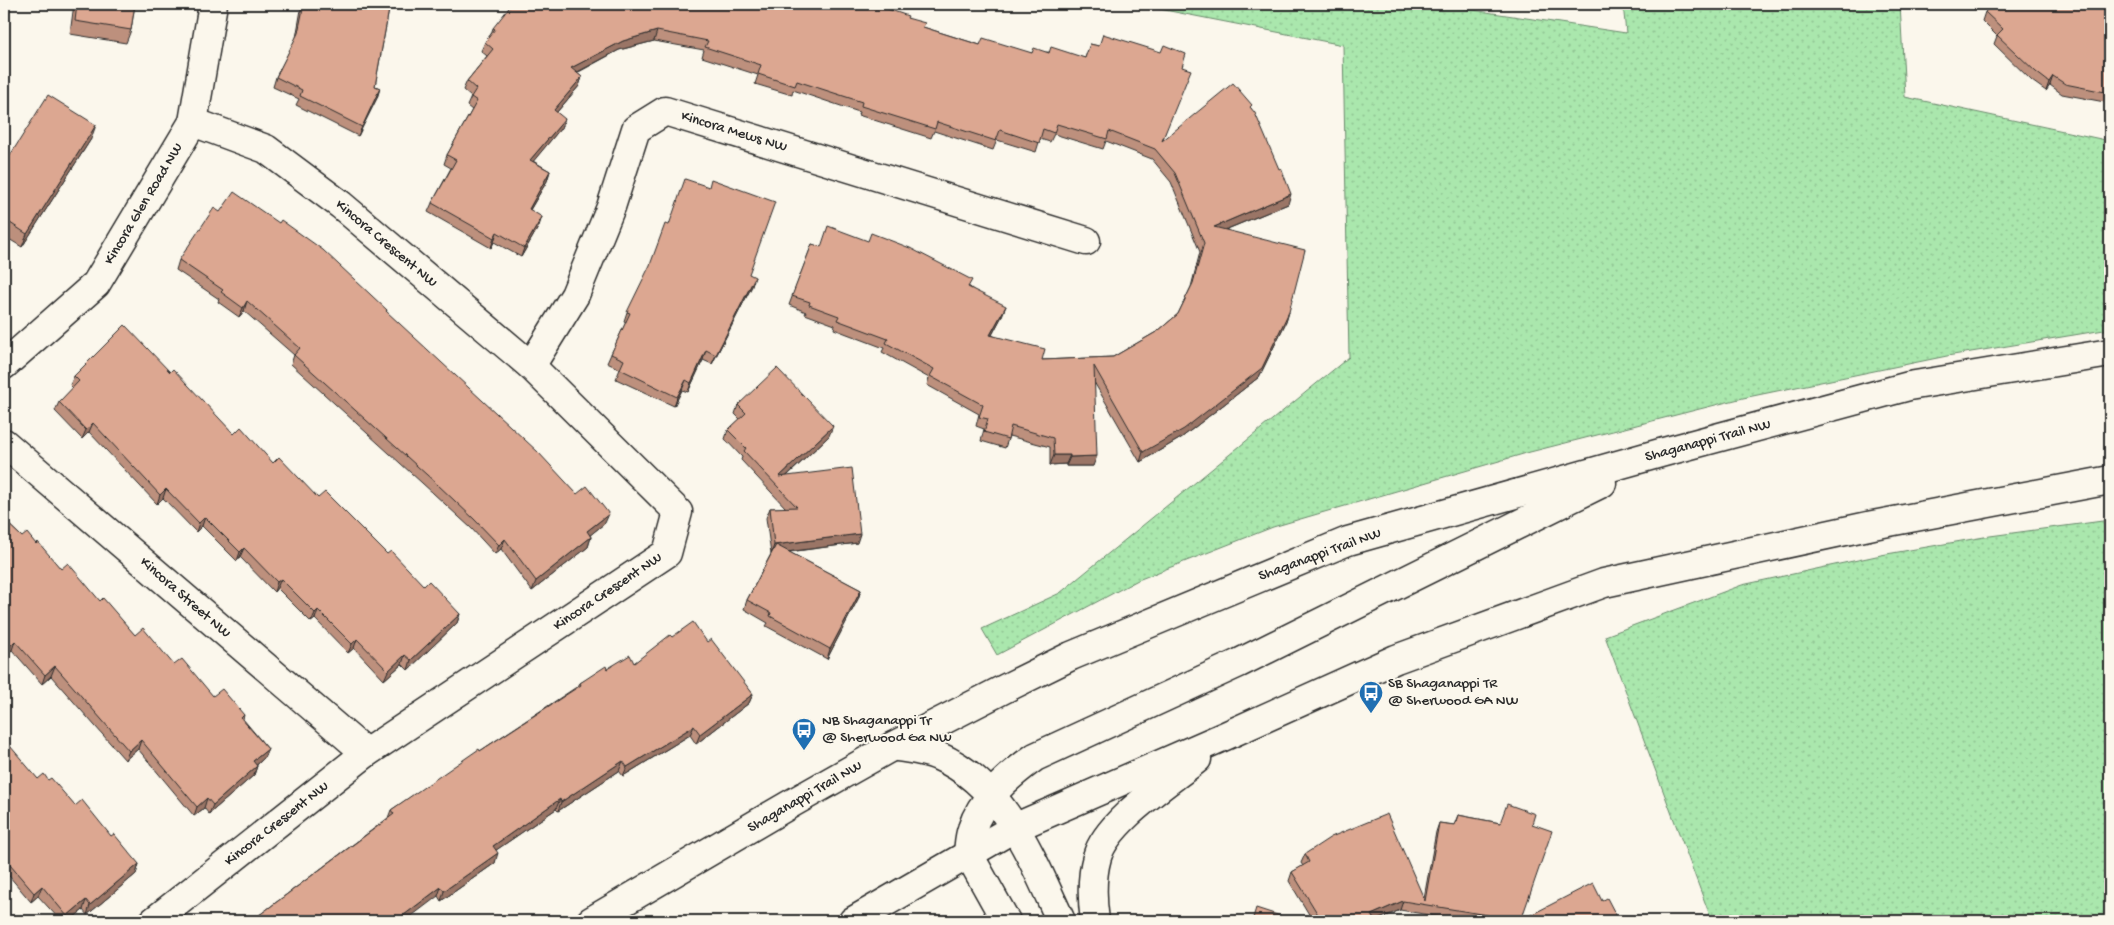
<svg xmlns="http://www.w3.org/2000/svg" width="2114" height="925" viewBox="0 0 2114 925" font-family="'Gochi Hand',sans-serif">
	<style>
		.park { fill: url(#park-dots); stroke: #6a896c }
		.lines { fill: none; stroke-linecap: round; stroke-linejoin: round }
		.street-casing { stroke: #2b2b2b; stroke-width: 31 }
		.secondary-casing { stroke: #2b2b2b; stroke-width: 31 }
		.street { stroke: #fbf7ec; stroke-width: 28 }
		.secondary { stroke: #fbf7ec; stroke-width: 28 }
		.wall { fill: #bd907d; stroke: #2b2b2b }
		.shaded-wall { fill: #9a7566; stroke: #2b2b2b }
		.building { fill: #dca791; stroke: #2b2b2b }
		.labels { text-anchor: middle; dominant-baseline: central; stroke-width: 4; stroke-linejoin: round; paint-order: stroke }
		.street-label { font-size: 15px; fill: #2b2b2b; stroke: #fbf7ec }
		.poi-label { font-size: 15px; fill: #2b2b2b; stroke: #fbf7ec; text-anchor: start }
	</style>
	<defs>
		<pattern id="park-dots" width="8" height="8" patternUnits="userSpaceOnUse" patternTransform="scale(1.25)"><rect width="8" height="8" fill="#aae7ad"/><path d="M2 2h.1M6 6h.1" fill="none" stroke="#92c695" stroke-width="1.8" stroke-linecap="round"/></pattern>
	</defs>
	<rect width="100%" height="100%" fill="#fbf7ec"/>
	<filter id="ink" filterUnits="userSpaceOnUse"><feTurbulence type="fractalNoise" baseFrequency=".02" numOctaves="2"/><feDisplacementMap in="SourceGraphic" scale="10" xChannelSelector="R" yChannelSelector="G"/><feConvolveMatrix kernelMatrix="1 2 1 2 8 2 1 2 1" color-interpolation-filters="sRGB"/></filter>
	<g filter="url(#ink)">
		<g class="park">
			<path d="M1134 4H1433L1626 33 1623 4H1900L1905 97 2110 141V329L1947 356 1743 398 1530 452 1273 527 1138 580 997 655 982 629 1060 593 1349 357 1343 45Z"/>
			<path d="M2110 520V921H1712L1605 636 1742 585 1881 555 1990 536Z"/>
		</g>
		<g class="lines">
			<defs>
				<g id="street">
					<path d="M531 366 575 295 611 207 636 129 665 111 1086 241"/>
					<path d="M4 443 366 753"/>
					<path d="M154 921 366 753 667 553 678 512 531 366 341 205 266 149 193 122"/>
				</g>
				<g id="secondary">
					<path d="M4 365 96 284 193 122 213 4"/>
					<path d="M893 746C907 749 925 750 938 756 1005 785 1032 859 1061 921"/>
					<path d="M968 853C969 845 969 837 972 829 981 799 1010 775 1035 757L1239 663 1602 483"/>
					<path d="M968 853 1006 921"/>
					<path d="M591 921 794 802 893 746 1006 688 1071 656 1348 541 1664 452 1909 386 2110 353"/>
					<path d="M853 921 1014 828 1225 736 1396 659 1604 583 1873 525 2110 480"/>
					<path d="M1095 921C1092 900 1091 878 1097 857 1107 821 1168 783 1197 759"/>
				</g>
			</defs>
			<use href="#street" class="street-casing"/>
			<use href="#secondary" class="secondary-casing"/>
			<use href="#street" class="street"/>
			<use href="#secondary" class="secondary"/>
		</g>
		<g class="wall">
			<path d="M74 4H135L131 30 126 43 70 34Z"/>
			<path d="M302 4H390L375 86 380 88 377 98 358 136 296 105 299 99 273 87 276 77 296 38Z"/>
			<path d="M876 5 907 18 923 27 980 45 1032 53 1049 52 1085 58 1090 44 1182 67 1163 140 1251 108 1288 204 1225 230 1289 312 1286 322 1259 377 1181 438 1140 462 1094 382 1093 466H1066V464L1050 465V447L1009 436 1005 448 981 441 984 429 976 426 979 414 927 385 929 378 882 352 884 348 834 329 835 325 805 314 806 312 789 305 812 244 821 247 970 287 1002 316 992 335 1042 360 1113 357 1158 331 1178 314 1191 287 1200 252 1171 182 1152 159 1106 141 1103 149 1054 134 1050 142 1040 139 1036 152 997 140 993 150 934 131 931 138 858 115 859 112 793 90 792 95 755 84 758 75 702 57 704 50 654 41 619 50 577 73 582 77 579 86 557 112 561 128 533 161 550 171 547 181 530 210 539 226 521 257 494 242 491 248 428 212 432 203 451 168 444 164 447 155 472 110 467 106 471 97 463 90 467 81 487 56 481 51 485 42 491 34 493 28Z"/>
			<path d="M2110 11V103L2062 94 2050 85 2046 91 2032 81 1994 44 1997 36 1982 21 1985 12Z"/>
			<path d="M91 139 22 247 4 236V165Z"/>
			<path d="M179 260 387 310 386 312 577 494 605 523 590 535 591 537 588 547 532 591 501 549 495 554 471 528 433 493 291 364 294 355 244 311 239 317 218 302 219 299 176 270Z"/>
			<path d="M749 274 752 286 712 364 703 360 688 392 682 390 674 406 616 379 620 369 607 363 611 354 626 322 624 321 627 312Z"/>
			<path d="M170 372 234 434 273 463 318 498 387 554 424 586 460 614 457 623 408 670 402 664 384 680 354 648 348 653 315 619 311 622 277 588 274 592 240 557 237 561 202 526 196 532 163 498 157 504 89 432 82 439 55 411 59 402 73 388 70 385 74 376Z"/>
			<path d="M738 405 829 436 787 476 857 543 789 552 861 590 858 599 827 659 766 626 768 623 744 609 747 600 771 554 766 518 770 508H786L741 460 742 457 725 439 728 430 740 419 735 414Z"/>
			<path d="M4 520 22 537 36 544 61 569 100 601 135 635 213 696 244 715 243 719 268 749 264 758 257 765V766L254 775 209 814 204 808 194 816 138 749 125 760 51 676 42 684 12 650 6 655 4 652Z"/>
			<path d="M672 637 707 642 753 694 749 703 696 744 690 735 623 776 619 771 558 811 556 809 496 850 495 863 441 901 438 896 258 916 388 818 391 810 578 686 580 683 607 669 634 663Z"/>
			<path d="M4 751 38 779 48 780 75 806 111 836 139 864 136 874 87 915 83 910 69 921H61L38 896 31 902 4 870Z"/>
			<path d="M1458 815 1500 823 1532 824 1521 920 1602 901 1619 921H1464L1400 910 1375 921H1313L1289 881 1292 872 1303 866 1301 863 1305 854 1424 898 1436 832 1439 823 1454 825Z"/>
		</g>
		<g class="shaded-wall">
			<path d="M657 31 654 41 619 50 568 77 571 68 623 41Z"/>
			<path d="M2053 76 2050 85 2046 91 2049 82Z"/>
			<path d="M582 77 579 86 551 119 554 110Z"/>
			<path d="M380 88 377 98 358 136 362 127Z"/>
			<path d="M565 119 561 128 527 169 530 160Z"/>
			<path d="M96 125 91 139 22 247 27 234Z"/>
			<path d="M550 171 547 181 525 218 529 209Z"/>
			<path d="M1291 194 1288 204 1210 236 1214 227Z"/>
			<path d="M542 217 539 226 521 257 524 248Z"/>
			<path d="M497 232 494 242 491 248 494 238Z"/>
			<path d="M755 277 752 286 712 364 716 355Z"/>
			<path d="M247 301 244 311 239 317 243 308Z"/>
			<path d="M1006 306 1002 316 987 344 990 335Z"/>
			<path d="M1289 312 1286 322 1259 377 1181 438 1140 462 1143 452Z"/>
			<path d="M706 350 703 360 688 392 691 383Z"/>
			<path d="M686 380 682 390 674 406 677 397Z"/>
			<path d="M93 423 89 432 82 439 86 430Z"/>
			<path d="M833 426 829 436 777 485 779 477Z"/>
			<path d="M1054 455H1070L1066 464 1050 465Z"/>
			<path d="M1097 456 1093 466H1066L1070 457Z"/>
			<path d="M166 489 163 498 157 504 160 495Z"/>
			<path d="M609 514 605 523 583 541 587 531Z"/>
			<path d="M205 517 202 526 196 532 199 523Z"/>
			<path d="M860 534 857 543 771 554 774 545Z"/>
			<path d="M591 537 588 547 532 591 536 581Z"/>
			<path d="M505 539 501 549 495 554 499 545Z"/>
			<path d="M244 548 240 557 237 561 240 552Z"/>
			<path d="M281 579 277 588 274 592 277 582Z"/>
			<path d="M861 590 858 599 827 659 830 649Z"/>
			<path d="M318 610 315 619 311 622 315 613Z"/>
			<path d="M460 614 457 623 408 670 411 660Z"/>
			<path d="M357 639 354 648 348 653 352 644Z"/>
			<path d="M15 641 12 650 6 655 10 646Z"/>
			<path d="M405 655 402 664 384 680 388 671Z"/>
			<path d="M55 666 51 676 42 684 45 675Z"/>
			<path d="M753 694 749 703 696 744 700 734Z"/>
			<path d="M694 726 690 735 623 776 627 767Z"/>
			<path d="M141 740 138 749 125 760 129 751Z"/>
			<path d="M268 749 264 758 250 771 253 761Z"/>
			<path d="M623 761 619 771 558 811 561 802Z"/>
			<path d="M257 766 254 775 209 814 213 805Z"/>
			<path d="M207 798 204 808 194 816 197 807Z"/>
			<path d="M560 799 556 809 489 855 493 846Z"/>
			<path d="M498 853 495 863 441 901 444 891Z"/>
			<path d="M139 864 136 874 87 915 90 905Z"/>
			<path d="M42 886 38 896 31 902 34 893Z"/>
			<path d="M441 887 438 896 405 921H396Z"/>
			<path d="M86 900 83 910 69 921H65L67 916Z"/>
			<path d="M1403 901 1400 910 1375 921 1371 915Z"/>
		</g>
		<g class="building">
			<path d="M77 4H135L131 30 75 21Z"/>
			<path d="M304 4H390L375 86 380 88 362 127 300 96 302 90 276 77 298 33Z"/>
			<path d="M512 4H876V5L908 16 907 18 925 23 923 27 980 45 983 38 1032 53 1034 48 1049 53 1051 47 1085 58 1090 44 1099 46 1103 34 1161 52 1164 45 1186 54 1182 67 1191 70 1162 141 1233 83 1252 105 1250 107 1255 113 1279 169 1281 168 1291 194 1214 227 1305 250 1289 312 1262 368 1184 429 1143 452 1094 366 1097 456 1070 457V455H1054L1053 438 1011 426 1008 439 984 432 988 419 979 417 983 405 930 376 934 369 886 343 888 339 837 320 839 316 809 305 810 302 792 296 812 244 821 247 828 226 868 241 871 233 910 248 972 280 968 287 1006 306 990 335 1045 349 1042 360 1113 357 1158 331 1178 314 1193 283 1204 243 1175 173 1155 149 1109 131 1107 139 1057 124 1054 133 1043 129 1039 143 1000 130 996 141 937 122 935 129 861 106 862 102 797 81 795 86 758 74 761 65 705 47 708 41 657 31 623 41 571 68 582 77 554 110 565 119 530 160 550 171 529 209 542 217 524 248 497 232 494 238 432 203 456 160 447 155 477 101 471 97 476 89 467 81 493 49 485 42 495 29 493 28Z"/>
			<path d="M1993 4H2099L2110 11V93L2065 84 2053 76 2049 82 2036 72 1997 35 2003 29 1985 12Z"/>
			<path d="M48 95 96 125 27 234 4 219V165Z"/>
			<path d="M685 179 709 187 711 179 775 202 749 274 755 277 716 355 706 350 691 383 686 380 677 397 620 369 624 360 611 354 630 313 627 312 650 265 665 224 669 225Z"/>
			<path d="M234 192 279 223 281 220 323 250 387 310 386 311 538 452 577 494 587 486 609 514 587 531 591 537 536 581 505 539 499 545 474 519 437 484 294 355 300 348 247 301 243 308 221 292 223 290 179 260 214 208 220 212Z"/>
			<path d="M125 325 170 372 173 369 234 434 241 427 273 463 279 457 318 498 325 492 387 554 391 551 424 586 429 581 460 614 411 660 405 655 388 671 357 639 352 644 318 610 315 613 281 579 277 582 244 548 240 552 205 517 199 523 166 489 160 495 93 423 86 430 59 402 79 381 74 376Z"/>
			<path d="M777 368 833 426 779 477 852 468 860 534 774 545 770 508 797 507 744 451 746 448 728 430 746 413 738 405Z"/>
			<path d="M4 520 22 537 27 533 36 544 38 542 61 569 68 563 100 601 103 598 135 635 143 628 174 665 182 659 213 696 222 689 244 715 241 718 268 749 253 761 257 766 213 805 207 798 197 807 141 740 129 751 55 666 45 675 15 641 10 646 4 639Z"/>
			<path d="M776 545 861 590 830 649 770 616 771 613 747 600Z"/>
			<path d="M693 622 707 642 711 639 753 694 700 734 694 726 627 767 623 761 561 802 560 799 493 846 498 853 444 891 441 887 396 921H248L257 915 258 916 394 814 391 810 479 749 480 751 581 685 580 683 606 666 607 669 630 655 634 663 670 635 672 637Z"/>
			<path d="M10 746 38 779 44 774 48 780 51 778 75 806 82 800 111 836 114 834 139 864 90 905 86 900 67 916 42 886 34 893 4 858V751Z"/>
			<path d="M1507 804 1535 814 1532 824 1552 831 1521 920 1593 883 1602 901 1607 898 1619 921H1505L1487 915 1403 901 1371 915 1375 921H1322L1292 872 1309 862 1305 854 1331 837 1387 814 1425 901 1439 823 1455 825 1458 815 1500 823Z"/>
			<path d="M1256 908 1296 921H1252Z"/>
		</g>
	</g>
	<defs>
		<symbol id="bus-pin" viewBox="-11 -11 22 30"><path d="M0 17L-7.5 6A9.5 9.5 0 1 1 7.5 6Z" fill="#1f6fb2" stroke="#fbf7ec"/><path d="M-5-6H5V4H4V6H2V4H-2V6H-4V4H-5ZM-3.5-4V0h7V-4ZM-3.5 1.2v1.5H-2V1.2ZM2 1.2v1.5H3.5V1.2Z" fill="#fff"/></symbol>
	</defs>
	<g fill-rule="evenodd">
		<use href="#bus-pin" x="1357" y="679" width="28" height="38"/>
		<use href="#bus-pin" x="790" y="716" width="28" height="38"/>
	</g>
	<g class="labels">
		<g class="street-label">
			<text transform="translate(734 132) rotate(17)">Kincora Mews NW</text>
			<text transform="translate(144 204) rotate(-59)">Kincora Glen Road NW</text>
			<text transform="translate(386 244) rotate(40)">Kincora Crescent NW</text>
			<text transform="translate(1708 441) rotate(-15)">Shaganappi Trail NW</text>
			<text transform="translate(1320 555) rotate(-20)">Shaganappi Trail NW</text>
			<text transform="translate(608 592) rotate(-34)">Kincora Crescent NW</text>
			<text transform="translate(185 598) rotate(41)">Kincora Street NW</text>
			<text transform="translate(805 797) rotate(-30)">Shaganappi Trail NW</text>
			<text transform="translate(277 824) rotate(-38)">Kincora Crescent NW</text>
		</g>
		<g class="poi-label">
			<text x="1388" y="684">SB Shaganappi TR<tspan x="1388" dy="17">@ Sherwood GA NW</tspan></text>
			<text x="822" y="721">NB Shaganappi Tr<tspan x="822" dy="17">@ Sherwood Ga NW</tspan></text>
		</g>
	</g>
	<rect width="2114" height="925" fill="none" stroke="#fbf7ec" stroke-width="20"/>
	<rect x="10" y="10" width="2094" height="905" fill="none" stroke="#2b2b2b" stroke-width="2" filter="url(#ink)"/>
</svg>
